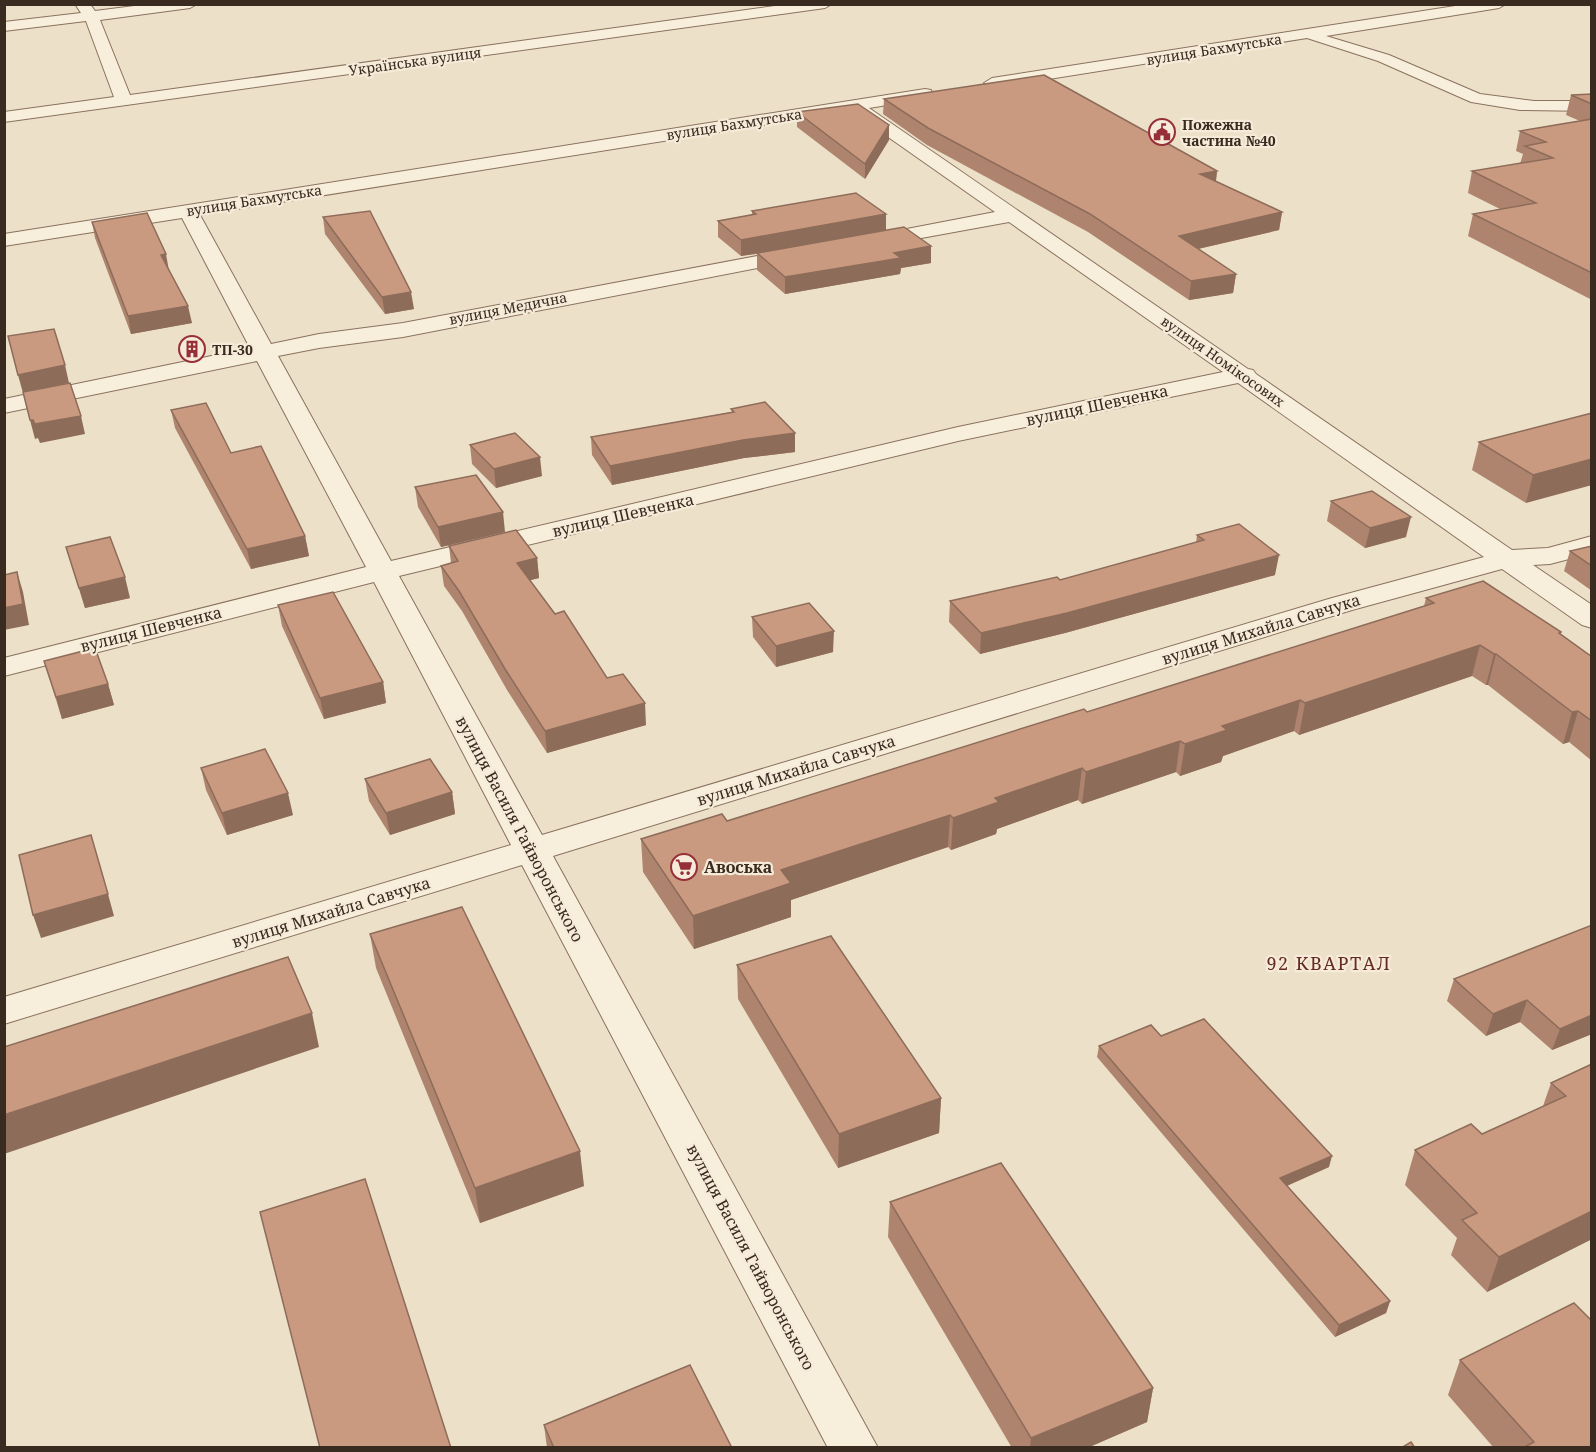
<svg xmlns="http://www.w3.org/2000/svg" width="1596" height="1452" viewBox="0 0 1596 1452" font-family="'Noto Serif',serif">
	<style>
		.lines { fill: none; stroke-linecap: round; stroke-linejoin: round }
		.minor-casing { stroke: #89725e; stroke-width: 2 }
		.minor { fill: #f8eedc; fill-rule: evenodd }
		.wall { fill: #ae846e }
		.shaded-wall { fill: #8d6c5a }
		.building { fill: #ca9a80; stroke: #8d6c5a; stroke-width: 1.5 }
		.labels { text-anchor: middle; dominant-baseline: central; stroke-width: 4.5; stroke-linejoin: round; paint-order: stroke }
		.far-street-label { font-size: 14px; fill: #3a2b21; stroke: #f5ebd8 }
		.far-poi-label { font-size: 14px; font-weight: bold; fill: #3a2b21; stroke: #f5ebd8; text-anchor: start }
		.street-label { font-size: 16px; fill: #3a2b21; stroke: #f5ebd8 }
		.poi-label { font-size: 16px; font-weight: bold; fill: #3a2b21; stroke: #f5ebd8; text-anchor: start }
		.neighbourhood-label { font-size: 18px; letter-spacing: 1.5px; fill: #652b21; stroke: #f5ebd8 }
	</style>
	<rect width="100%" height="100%" fill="#ede0c8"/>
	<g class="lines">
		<defs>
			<g id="minor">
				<path d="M75 4H90L95 11 150 4H197L190 8 100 20 130 95 789 4H832L825 8 4 122V112L114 97 86 21 4 31V22L81 13Z"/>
				<path d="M1468 4H1506L1499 8 1326 36 1389 55 1480 94 1534 101H1592V111L1520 110 1471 102 1378 61 1307 38 992 88 984 83 992 78Z"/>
				<path d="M925 89 931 90 933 94 931 98 869 108 1248 369 1253 370 1256 374 1512 550 1548 548 1592 536V553L1550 564 1533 565 1592 605V628L1582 625 1502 569 1352 610 553 856 878 1448H828L522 865 4 1024V997L511 845 374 582 4 676V658L366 567 257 361 4 413V399L250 348 182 218 4 246V234ZM851 111 995 212 865 237 862 241 865 245 872 247 1009 222 1223 372 958 427 391 561 278 356 319 348 403 337 799 260 806 258 809 254 806 250 799 248 403 323 319 334 271 344 200 215ZM1238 383 1484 557 1332 598 542 835 399 576 958 441Z"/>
			</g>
		</defs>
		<use href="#minor" class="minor-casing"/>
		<use href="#minor" class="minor"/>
	</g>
	<g class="wall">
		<path d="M1592 94V300L1468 236 1473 214 1500 209 1468 193 1472 171 1520 164 1523 154 1516 151 1520 131 1580 121 1566 115 1571 95Z"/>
		<path d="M884 99 1217 171 1216 181 1282 212 1279 230 1198 249 1236 274 1233 293 1189 300 1088 232 927 145 883 114Z"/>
		<path d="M797 112 889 125V140L865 179 797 127Z"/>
		<path d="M752 211 886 230 931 246V263L901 268 900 274 785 294 757 270V254L741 256 718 237V221L752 215Z"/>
		<path d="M323 217 414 309 385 314 325 234Z"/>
		<path d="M92 222 169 271 192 323 131 334 95 238Z"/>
		<path d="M731 409 795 433V452L744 458 612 485 592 455 591 437 732 412Z"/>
		<path d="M171 410 231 453 305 536 309 556 251 569 175 428Z"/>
		<path d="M1592 413 1526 503 1472 470 1479 442Z"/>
		<path d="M470 445 542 476 496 488 472 464Z"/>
		<path d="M415 487 505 532 441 547 418 507Z"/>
		<path d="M1331 501 1406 537 1365 548 1327 521Z"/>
		<path d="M1197 535 1275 575 1065 633 980 654 949 622 950 601 1060 580 1196 543Z"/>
		<path d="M449 546 537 558 539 578 530 580 555 614 646 725 547 753 507 690 462 611 444 586 441 566 451 563Z"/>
		<path d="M1592 546V591L1564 571 1570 551Z"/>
		<path d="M66 547 130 598 85 608Z"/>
		<path d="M1426 598 1561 632V634L1592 657V761L1569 742 1563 744 1488 685H1486L1472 676 1299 735 1294 731 1223 756 1221 762 1180 776 1176 772 1082 804 1078 800 997 829 996 834 951 850 948 847 791 900V917L694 949 643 872 641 839 727 821 1087 712 1424 606Z"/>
		<path d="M278 605 383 682 386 703 324 719 282 626Z"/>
		<path d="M752 617 833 652 776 667 753 637Z"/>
		<path d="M44 661 108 684 114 705 62 719Z"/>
		<path d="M201 768 293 815 227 835 206 790Z"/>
		<path d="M365 779 452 792 455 814 390 835 369 801Z"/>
		<path d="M1592 925V1034L1552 1050 1520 1022 1486 1036 1447 1001 1454 979Z"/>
		<path d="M370 934 584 1186 480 1223 376 968Z"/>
		<path d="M737 965 941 1098 939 1133 838 1168 738 999Z"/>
		<path d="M1161 1036 1329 1167 1287 1186 1390 1301 1386 1313 1335 1337 1097 1057 1099 1046Z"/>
		<path d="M1592 1064V1239L1487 1292 1451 1255 1457 1238 1405 1185 1415 1150 1482 1134 1543 1106 1551 1083Z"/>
		<path d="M890 1202 1153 1388 1147 1422 1087 1448H1012L888 1237Z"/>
		<path d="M1460 1360 1592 1448H1494L1448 1395Z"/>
		<path d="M544 1425 732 1448H547Z"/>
	</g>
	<g class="shaded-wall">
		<path d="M889 125V140L865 179V164Z"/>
		<path d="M1217 171 1215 188 1200 174Z"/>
		<path d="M1282 212 1279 230 1176 254 1179 236Z"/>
		<path d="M886 214V230L741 256V240Z"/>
		<path d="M931 246V263L901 268 900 274 785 294V277L894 253Z"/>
		<path d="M166 254 169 271 161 255Z"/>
		<path d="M1236 274 1233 293 1189 300 1191 281Z"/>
		<path d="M411 292 414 309 385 314 382 297Z"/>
		<path d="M188 306 192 323 131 334 128 316Z"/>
		<path d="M65 365 69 383 23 393 18 375Z"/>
		<path d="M81 416 85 434 40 443 38 438 35 439 30 420Z"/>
		<path d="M795 433V452L744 458 612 485 610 466 743 440Z"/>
		<path d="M540 457 542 476 496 488 494 469Z"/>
		<path d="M1592 459V485L1526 503 1533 475Z"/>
		<path d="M503 512 505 532 441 547 438 527Z"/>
		<path d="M1411 517 1406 537 1365 548 1370 528Z"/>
		<path d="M305 536 309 556 251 569 247 549Z"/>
		<path d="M1279 555 1275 575 1065 633 980 654 981 633Z"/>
		<path d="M537 558 539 578 519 583 517 563Z"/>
		<path d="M17 572 23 592 29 625 4 630V608Z"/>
		<path d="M125 577 130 598 85 608 79 588Z"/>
		<path d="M834 631 833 652 776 667V646Z"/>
		<path d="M1480 645 1472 676 1299 735 1305 703Z"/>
		<path d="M1494 654H1496L1488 685H1486Z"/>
		<path d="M383 682 386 703 324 719 320 698Z"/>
		<path d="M108 684 114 705 62 719 56 697Z"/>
		<path d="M1300 700 1294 731 1223 756 1221 762 1180 776 1185 744 1222 726Z"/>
		<path d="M645 703 646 725 547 753 545 731Z"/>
		<path d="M1578 711 1569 742 1563 744 1572 712Z"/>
		<path d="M1180 741 1176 772 1082 804 1086 772Z"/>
		<path d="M1082 768 1078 800 997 829 996 834 951 850 953 818 995 798Z"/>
		<path d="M452 792 455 814 390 835 386 813Z"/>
		<path d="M288 793 293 815 227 835 222 813Z"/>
		<path d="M950 815 948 847 791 900V917L694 949 693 916 781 870Z"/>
		<path d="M108 894 114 916 41 938 33 915Z"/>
		<path d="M1527 1000 1520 1022 1486 1036 1493 1014Z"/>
		<path d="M312 1013 319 1047 4 1154V1115Z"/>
		<path d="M1592 1015V1034L1552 1050 1560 1029Z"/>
		<path d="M941 1098 939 1133 838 1168 839 1134Z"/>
		<path d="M580 1151 584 1186 480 1223 475 1188Z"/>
		<path d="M1332 1156 1329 1167 1277 1190 1280 1178Z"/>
		<path d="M1592 1211V1239L1487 1292 1499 1257Z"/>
		<path d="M1390 1301 1386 1313 1335 1337 1339 1325Z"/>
		<path d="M1153 1388 1147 1422 1087 1448H1030L1031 1438Z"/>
	</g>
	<g class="building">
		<path d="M1044 75 1217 171 1200 174 1282 212 1179 236 1236 274 1191 281 1090 214 928 128 884 99Z"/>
		<path d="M1592 94V104L1571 95Z"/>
		<path d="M858 104 889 125 865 164 797 112Z"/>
		<path d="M1592 119V273L1473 214 1536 203 1472 171 1553 158 1525 146 1546 142 1520 131Z"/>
		<path d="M856 193 886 214 741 240 718 221 756 214 752 211Z"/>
		<path d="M370 211 411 292 382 297 323 217Z"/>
		<path d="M147 213 166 254 161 255 188 306 128 316 92 222Z"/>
		<path d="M904 227 931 246 894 253 901 258 785 277 757 253Z"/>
		<path d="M54 329 65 365 18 375 8 336Z"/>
		<path d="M70 383 81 416 35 424 33 420H30L23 392Z"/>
		<path d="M765 402 795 433 743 440 610 466 591 437 734 412 731 409Z"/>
		<path d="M206 403 231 453 261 446 305 536 247 549 171 410Z"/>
		<path d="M1592 413V459L1533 475 1479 442Z"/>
		<path d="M515 433 540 457 494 469 470 445Z"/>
		<path d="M476 475 503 512 438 527 415 487Z"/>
		<path d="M1372 491 1411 517 1370 528 1331 501Z"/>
		<path d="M1239 524 1279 555 1067 613 981 633 950 601 1057 577 1060 580 1204 540 1197 535Z"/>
		<path d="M516 530 537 558 517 563 555 614 564 611 607 678 623 674 645 703 545 731 505 669 459 591 441 566 458 561 449 546Z"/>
		<path d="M110 537 125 577 79 588 66 547Z"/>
		<path d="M1592 546V566L1570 551Z"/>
		<path d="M17 572 23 604 4 608V575Z"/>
		<path d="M1483 581 1561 632 1559 633 1592 657V721L1578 711 1572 712 1496 654H1494L1480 645 1305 703 1300 700 1222 726 1227 730 1185 744 1180 741 1086 772 1082 768 995 798 999 802 953 818 950 815 781 870 791 883 693 916 641 839 722 814 727 821 1084 709 1087 712 1434 603 1426 598Z"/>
		<path d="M333 592 383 682 320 698 278 605Z"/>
		<path d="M809 603 834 631 776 646 752 617Z"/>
		<path d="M95 648 108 684 56 697 44 661Z"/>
		<path d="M265 749 288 793 222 813 201 768Z"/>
		<path d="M430 759 452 792 386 813 365 779Z"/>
		<path d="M91 835 108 894 33 915 19 855Z"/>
		<path d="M462 907 580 1151 475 1188 370 934Z"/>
		<path d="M1592 925V1015L1560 1029 1527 1000 1493 1014 1454 979Z"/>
		<path d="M831 936 941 1098 839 1134 737 965Z"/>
		<path d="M288 957 312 1013 4 1115V1047Z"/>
		<path d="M1204 1019 1332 1156 1280 1178 1390 1301 1339 1325 1099 1046 1151 1025 1161 1036Z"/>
		<path d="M1592 1064V1211L1499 1257 1462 1220 1477 1213 1415 1150 1471 1124 1482 1134 1566 1096 1551 1083Z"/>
		<path d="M1001 1163 1153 1388 1031 1438 890 1202Z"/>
		<path d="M365 1179 451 1448H320L260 1212Z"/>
		<path d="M1574 1303 1592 1321V1448H1523L1534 1442 1460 1360Z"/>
		<path d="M690 1365 732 1448H554L544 1425Z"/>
		<path d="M1411 1442 1415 1448H1401Z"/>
	</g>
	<defs>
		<symbol id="civic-ring" viewBox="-11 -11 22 22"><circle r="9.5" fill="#f5ebd8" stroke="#962f37" stroke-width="1.5"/><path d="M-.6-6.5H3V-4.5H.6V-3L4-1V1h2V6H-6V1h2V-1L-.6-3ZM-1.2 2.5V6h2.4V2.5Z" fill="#962f37"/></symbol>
		<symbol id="building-ring" viewBox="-11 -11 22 22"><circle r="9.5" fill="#f5ebd8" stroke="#962f37" stroke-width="1.5"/><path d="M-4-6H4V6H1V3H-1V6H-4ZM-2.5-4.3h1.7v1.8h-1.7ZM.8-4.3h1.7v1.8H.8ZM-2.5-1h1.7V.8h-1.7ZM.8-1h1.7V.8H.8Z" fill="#962f37"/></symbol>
		<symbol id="supermarket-ring" viewBox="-11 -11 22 22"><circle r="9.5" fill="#f5ebd8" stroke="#962f37" stroke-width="1.5"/><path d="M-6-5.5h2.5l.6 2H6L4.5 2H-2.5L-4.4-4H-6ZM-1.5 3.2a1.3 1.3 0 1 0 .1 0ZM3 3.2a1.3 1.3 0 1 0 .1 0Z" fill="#962f37"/></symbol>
	</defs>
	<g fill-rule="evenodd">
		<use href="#civic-ring" x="1147" y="117" width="30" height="30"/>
		<use href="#building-ring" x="177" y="334" width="30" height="30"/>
		<use href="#supermarket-ring" x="669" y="852" width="30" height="30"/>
	</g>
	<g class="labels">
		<g class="far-street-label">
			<text transform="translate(1214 49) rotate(-9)">вулиця Бахмутська</text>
			<text transform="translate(415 61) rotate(-8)">Українська вулиця</text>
			<text transform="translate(734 124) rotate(-9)">вулиця Бахмутська</text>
			<text transform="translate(254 200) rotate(-9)">вулиця Бахмутська</text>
			<text transform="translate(508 308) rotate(-11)">вулиця Медична</text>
			<text transform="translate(1223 361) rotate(35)">вулиця Номікосових</text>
		</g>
		<g class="far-poi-label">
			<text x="1182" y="124">Пожежна<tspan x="1182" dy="16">частина №40</tspan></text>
			<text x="212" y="349">ТП-30</text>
		</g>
		<g class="street-label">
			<text transform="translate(1097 405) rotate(-12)">вулиця Шевченка</text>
			<text transform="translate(623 515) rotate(-13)">вулиця Шевченка</text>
			<text transform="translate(151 629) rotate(-14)">вулиця Шевченка</text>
			<text transform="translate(1261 629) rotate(-17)">вулиця Михайла Савчука</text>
			<text transform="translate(796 770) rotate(-17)">вулиця Михайла Савчука</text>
			<text transform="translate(520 829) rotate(62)">вулиця Василя Гайворонського</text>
			<text transform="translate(331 912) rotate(-17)">вулиця Михайла Савчука</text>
			<text transform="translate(751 1257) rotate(62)">вулиця Василя Гайворонського</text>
		</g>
		<g class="poi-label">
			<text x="704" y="867">Авоська</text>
		</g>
		<g class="neighbourhood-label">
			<text x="1329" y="963">92 КВАРТАЛ</text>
		</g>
	</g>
	<rect width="1596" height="1452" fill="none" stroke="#3a2b21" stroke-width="12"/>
</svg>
